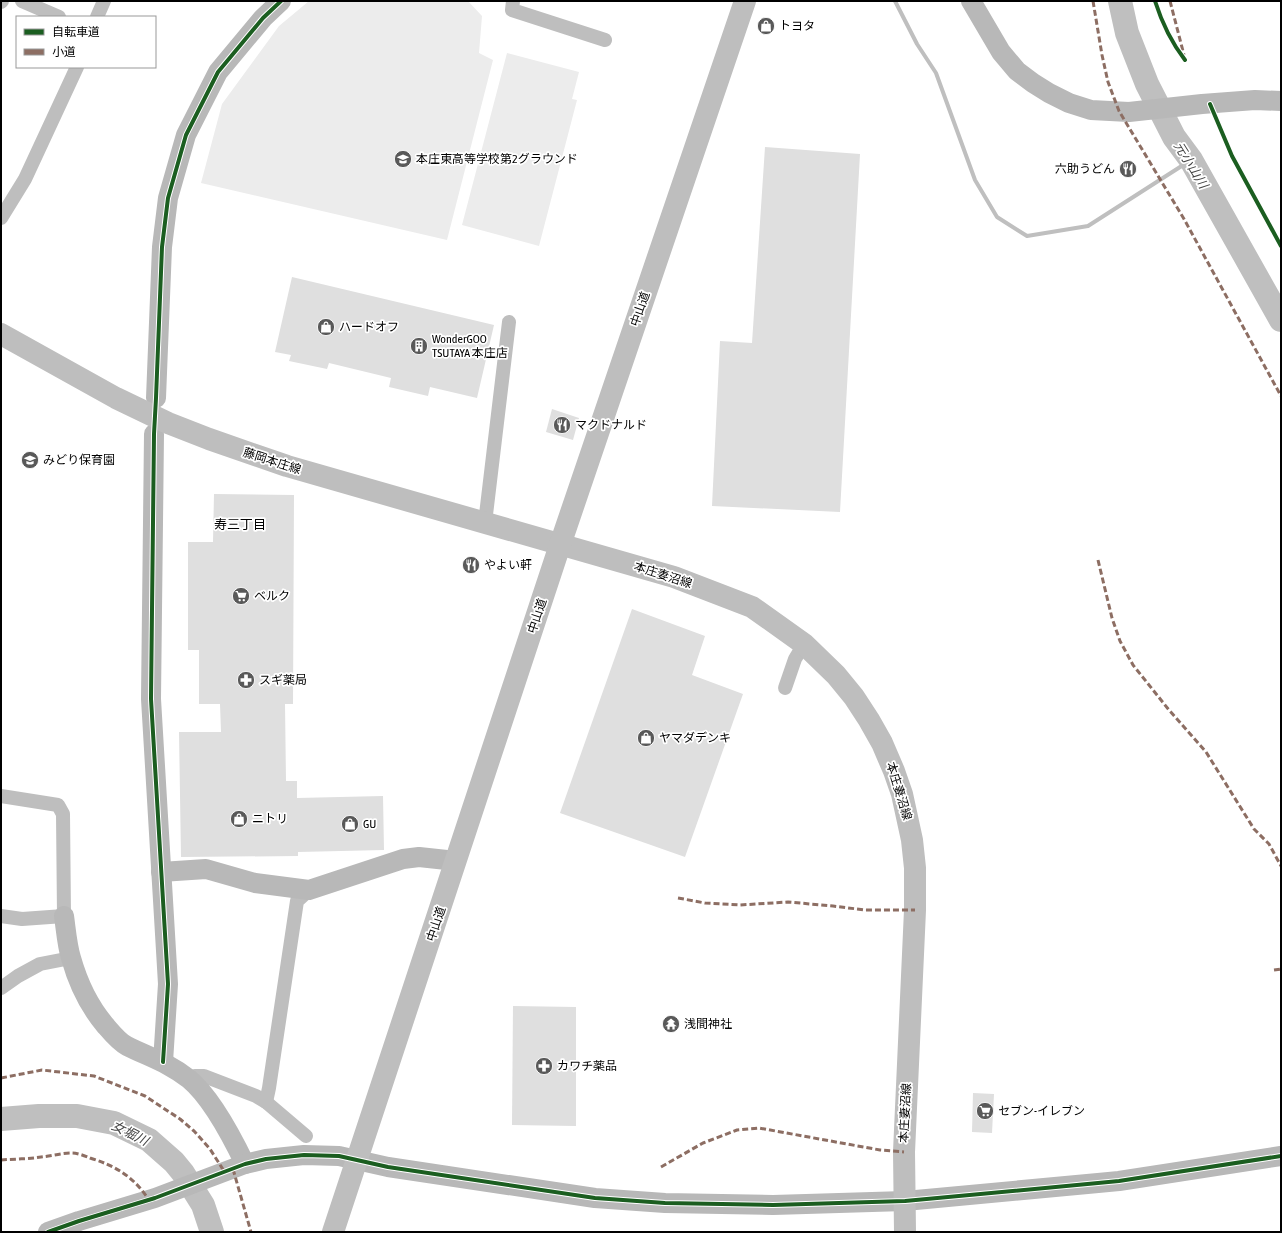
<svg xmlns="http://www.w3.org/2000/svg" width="1282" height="1233" viewBox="0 0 1282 1233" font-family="'Asap Condensed','Noto Sans JP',sans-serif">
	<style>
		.green { fill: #ececec }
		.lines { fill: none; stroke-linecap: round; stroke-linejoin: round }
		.stream { stroke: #bfbfbf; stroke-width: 4 }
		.river { stroke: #bfbfbf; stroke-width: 24 }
		.building { fill: #dfdfdf }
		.street { stroke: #bebebe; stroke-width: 14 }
		.secondary { stroke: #b8b8b8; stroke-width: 20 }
		.primary { stroke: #bebebe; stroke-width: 22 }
		.highway { stroke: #bebebe; stroke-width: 22 }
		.quiet { stroke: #8d6e63; stroke-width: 3; stroke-dasharray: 6 3; stroke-linecap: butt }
		.cycleway-casing { stroke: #fff; stroke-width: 6 }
		.cycleway { stroke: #1b5e20; stroke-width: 4 }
		.labels { text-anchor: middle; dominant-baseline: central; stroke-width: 3.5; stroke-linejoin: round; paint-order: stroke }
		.poi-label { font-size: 12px; fill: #000; stroke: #fff; text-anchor: start }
		.street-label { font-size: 12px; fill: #000; stroke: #fff }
		.water-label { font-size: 13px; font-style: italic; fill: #444; stroke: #fff }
		.neighbourhood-label { font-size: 13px; fill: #000; stroke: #fff }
	</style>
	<rect width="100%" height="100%" fill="#fff"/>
	<g class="green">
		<path d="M309 1H468L482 16 479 53 493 60 447 240 201 183 222 104 279 26Z"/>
		<path d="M507 53 579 72 572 99 577 100 539 246 462 225Z"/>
	</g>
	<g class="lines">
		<path class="stream" d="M895 1 917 44 936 73 975 180 997 217 1027 236 1088 226 1191 160"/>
		<g class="river">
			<path d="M1120 1 1127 33 1147 84 1174 137 1191 160 1281 320"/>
			<path d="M1 1119 39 1116H77L114 1123 149 1140 174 1162 183 1173 203 1205 212 1232"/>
		</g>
	</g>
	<g class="building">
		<path d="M765 147 860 154 840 512 712 506 720 341 752 343Z"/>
		<path d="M292 277 494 325 477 398 430 387 428 396 389 387 391 378 329 363 327 369 289 361 291 355 275 352Z"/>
		<path d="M552 409 579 418 573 440 546 432Z"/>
		<path d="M214 494 294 495 293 704H285L286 781H297V798L383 796 384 850 298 852V856L181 857 179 732H221L220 704H199V650H188V542H213Z"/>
		<path d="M632 609 705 636 692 675 743 694 685 857 560 813Z"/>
		<path d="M513 1006 576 1007V1126L512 1125Z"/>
		<path d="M973 1093 994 1094 992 1133 972 1132Z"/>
	</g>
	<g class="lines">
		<g class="street">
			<path d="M22 1 59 17"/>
			<path d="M513 1 512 10 605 40"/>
			<path d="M1 2 2 1"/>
			<path d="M97 17 104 1"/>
			<path d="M1 218 25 179 77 67"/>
			<path d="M485 523 509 322"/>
			<path d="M785 688 795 659 804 644"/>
			<path d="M1 796 58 805 63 814 64 916 22 919 1 916"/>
			<path d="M1 988 18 976 40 964 71 958"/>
			<path d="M189 1079 195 1076H204L256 1096 266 1102 306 1136"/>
			<path d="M266 1102 269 1088 297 901 309 890"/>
		</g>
		<g class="secondary">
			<path d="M971 1 1001 52 1017 71 1033 83 1049 93 1069 103 1091 110 1129 112 1202 104 1255 100 1281 101"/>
			<path d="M156 398 162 247 168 198 186 135 218 72 263 18 281 1"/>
			<path d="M154 434 151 699 168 984 163 1062"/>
			<path d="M161 872 206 869 255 883 309 890 403 859 419 857 456 861"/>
			<path d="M64 916C66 930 67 945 71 958 78 983 89 1006 105 1025 111 1032 119 1042 127 1046 149 1057 169 1063 189 1079 212 1098 232 1137 245 1164"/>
			<path d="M48 1232 79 1221 155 1198 245 1164 266 1159 304 1155 339 1156 388 1167 595 1198 665 1203 773 1205 905 1201 1098 1183 1119 1181 1281 1156"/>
		</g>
		<path class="primary" d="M1 334 116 398 168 423 209 439 287 466 674 577 752 607 804 644 836 675 854 697 869 720 882 743 894 771 902 794 912 840 915 868V910L904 1152 905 1232"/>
		<path class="highway" d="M333 1232 560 545 745 1"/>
		<g class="quiet">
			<path d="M1093 1 1102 55 1108 82 1119 111 1184 219 1281 396"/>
			<path d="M1170 1 1184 55"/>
			<path d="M1098 560 1112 618 1120 641 1133 665 1169 710 1206 752 1254 829 1269 844 1281 866"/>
			<path d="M678 898 705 903 740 905 788 902 833 906 865 910H915"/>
			<path d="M1274 970 1281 969"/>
			<path d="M1 1078 42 1070 94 1076 145 1096 180 1119 194 1131 210 1149 224 1171"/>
			<path d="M1 1160C14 1159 28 1159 41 1157 51 1156 62 1153 72 1153 78 1153 85 1156 90 1158 116 1166 134 1177 149 1200"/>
			<path d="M661 1167 703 1143 737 1130 759 1128 880 1150 904 1152"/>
			<path d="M233 1169 251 1232"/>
		</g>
		<defs>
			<g id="cycleway">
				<path d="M1155 1C1162 23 1171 42 1185 60"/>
				<path d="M1210 104 1232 156 1281 246"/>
				<path d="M163 1062 168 984 151 699 154 434 156 398 162 247 168 198 186 135 218 72 263 18 281 1"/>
				<path d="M48 1232 79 1221 155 1198 245 1164 266 1159 304 1155 339 1156 388 1167 595 1198 665 1203 773 1205 905 1201 1098 1183 1119 1181 1281 1156"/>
			</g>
		</defs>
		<use href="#cycleway" class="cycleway-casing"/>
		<use href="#cycleway" class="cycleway"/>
	</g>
	<defs>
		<symbol id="shop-disc" viewBox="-11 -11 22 22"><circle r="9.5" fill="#595959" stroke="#fff"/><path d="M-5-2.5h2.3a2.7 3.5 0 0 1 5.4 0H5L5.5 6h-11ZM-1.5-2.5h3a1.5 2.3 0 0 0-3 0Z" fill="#fff"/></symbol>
		<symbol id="school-disc" viewBox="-11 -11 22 22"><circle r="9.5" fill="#595959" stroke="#fff"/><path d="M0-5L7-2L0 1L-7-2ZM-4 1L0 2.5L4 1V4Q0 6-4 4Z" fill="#fff"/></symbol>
		<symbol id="restaurant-disc" viewBox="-11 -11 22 22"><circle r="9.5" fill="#595959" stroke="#fff"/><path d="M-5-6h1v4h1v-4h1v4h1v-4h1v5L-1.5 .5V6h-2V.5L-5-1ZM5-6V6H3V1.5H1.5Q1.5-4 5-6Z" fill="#fff"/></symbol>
		<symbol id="building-disc" viewBox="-11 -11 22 22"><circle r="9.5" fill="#595959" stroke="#fff"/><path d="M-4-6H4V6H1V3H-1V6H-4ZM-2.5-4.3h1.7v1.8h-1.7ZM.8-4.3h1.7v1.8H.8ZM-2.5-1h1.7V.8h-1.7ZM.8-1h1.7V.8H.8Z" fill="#fff"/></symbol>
		<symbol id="supermarket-disc" viewBox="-11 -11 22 22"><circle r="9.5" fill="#595959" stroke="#fff"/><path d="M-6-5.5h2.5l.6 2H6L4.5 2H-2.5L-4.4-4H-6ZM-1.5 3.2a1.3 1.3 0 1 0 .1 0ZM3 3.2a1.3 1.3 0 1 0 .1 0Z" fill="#fff"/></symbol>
		<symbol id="pharmacy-disc" viewBox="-11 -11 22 22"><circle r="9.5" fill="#595959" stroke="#fff"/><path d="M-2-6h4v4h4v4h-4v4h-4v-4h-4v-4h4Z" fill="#fff"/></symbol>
		<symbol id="temple-disc" viewBox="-11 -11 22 22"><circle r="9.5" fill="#595959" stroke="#fff"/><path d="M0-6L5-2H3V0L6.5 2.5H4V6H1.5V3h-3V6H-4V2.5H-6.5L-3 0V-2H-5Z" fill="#fff"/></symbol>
	</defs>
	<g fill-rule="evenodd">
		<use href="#shop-disc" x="756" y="16" width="20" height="20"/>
		<use href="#school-disc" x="393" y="149" width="20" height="20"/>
		<use href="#restaurant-disc" x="1118" y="159" width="20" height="20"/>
		<use href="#shop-disc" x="316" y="317" width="20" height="20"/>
		<use href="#building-disc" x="409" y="336" width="20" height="20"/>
		<use href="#restaurant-disc" x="552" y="415" width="20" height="20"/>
		<use href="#school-disc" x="20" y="450" width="20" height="20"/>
		<use href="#restaurant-disc" x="461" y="555" width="20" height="20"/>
		<use href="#supermarket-disc" x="231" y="586" width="20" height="20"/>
		<use href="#pharmacy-disc" x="236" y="670" width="20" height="20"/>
		<use href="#shop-disc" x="636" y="728" width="20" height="20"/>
		<use href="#shop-disc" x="229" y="809" width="20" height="20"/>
		<use href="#shop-disc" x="340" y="814" width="20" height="20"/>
		<use href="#temple-disc" x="661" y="1014" width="20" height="20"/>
		<use href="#pharmacy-disc" x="534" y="1056" width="20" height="20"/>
		<use href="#supermarket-disc" x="975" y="1101" width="20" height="20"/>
	</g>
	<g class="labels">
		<g class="poi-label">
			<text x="779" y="26">トヨタ</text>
			<text x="416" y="159">本庄東高等学校第2グラウンド</text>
			<text x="1115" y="169" text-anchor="end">六助うどん</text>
			<text x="339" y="327">ハードオフ</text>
			<text x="432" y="339">WonderGOO<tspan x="432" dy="14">TSUTAYA 本庄店</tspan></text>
			<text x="575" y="425">マクドナルド</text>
			<text x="43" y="460">みどり保育園</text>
			<text x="484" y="565">やよい軒</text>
			<text x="254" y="596">ベルク</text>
			<text x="259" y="680">スギ薬局</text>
			<text x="659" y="738">ヤマダデンキ</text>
			<text x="252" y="819">ニトリ</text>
			<text x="363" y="824">GU</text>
			<text x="684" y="1024">浅間神社</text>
			<text x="557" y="1066">カワチ薬品</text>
			<text x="998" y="1111">セブン-イレブン</text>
		</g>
		<g class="street-label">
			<text transform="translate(640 309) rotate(-71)">中山道</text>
			<text transform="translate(272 461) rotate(18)">藤岡本庄線</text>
			<text transform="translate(663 575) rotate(18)">本庄妻沼線</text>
			<text transform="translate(537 616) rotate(-72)">中山道</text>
			<text transform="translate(899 791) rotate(73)">本庄妻沼線</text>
			<text transform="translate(436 924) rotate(-72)">中山道</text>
			<text transform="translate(905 1113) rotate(-87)">本庄妻沼線</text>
		</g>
		<g class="water-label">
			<text transform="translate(1191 165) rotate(58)">元小山川</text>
			<text transform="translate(130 1133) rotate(27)">女堀川</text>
		</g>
		<g class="neighbourhood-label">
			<text x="240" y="524">寿三丁目</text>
		</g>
	</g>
	<rect width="1282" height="1233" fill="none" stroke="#000000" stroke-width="4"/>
	<rect x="16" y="16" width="140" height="52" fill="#ffffff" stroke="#999999"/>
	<rect x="24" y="29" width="20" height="6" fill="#1b5e20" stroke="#999999"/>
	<text x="52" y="36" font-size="12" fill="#000000">自転車道</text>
	<rect x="24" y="49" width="20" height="6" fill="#8d6e63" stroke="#999999"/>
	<text x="52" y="56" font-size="12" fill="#000000">小道</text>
</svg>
